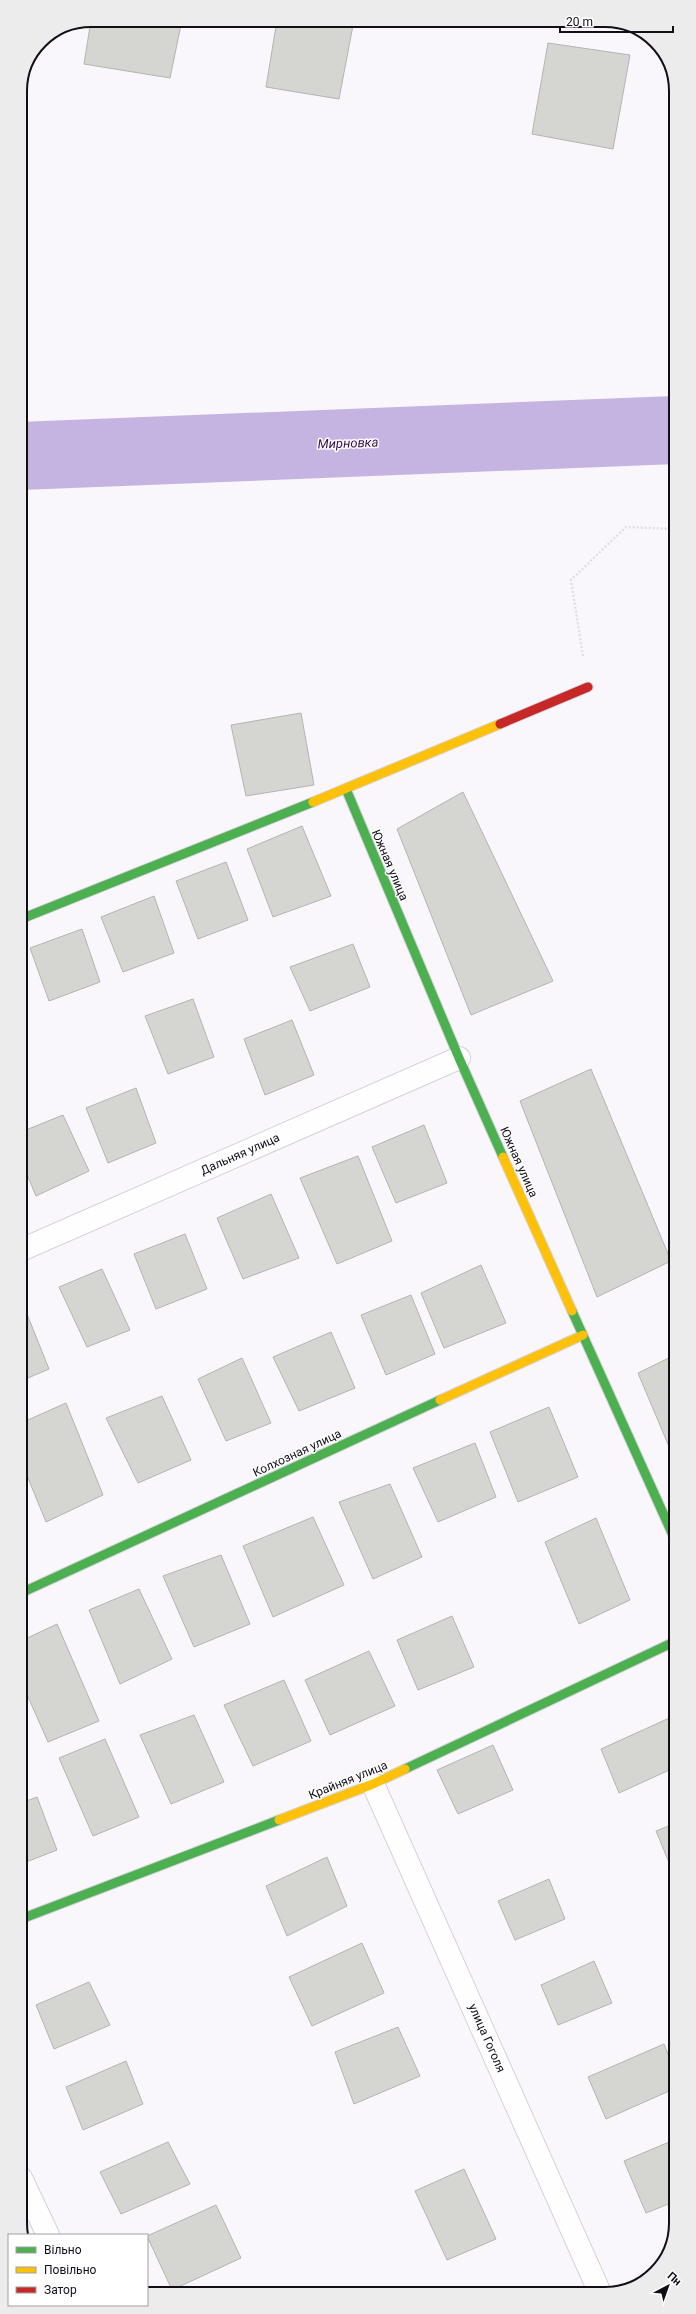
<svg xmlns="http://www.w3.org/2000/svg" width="696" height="2314" viewBox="0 0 696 2314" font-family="Roboto,sans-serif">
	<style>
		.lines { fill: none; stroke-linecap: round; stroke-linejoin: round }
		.river { stroke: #c5b4e1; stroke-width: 68 }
		.building { fill: #d5d6d2; stroke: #b4b4b1 }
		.street-casing { stroke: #d5d2da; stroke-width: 24 }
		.fast-casing { stroke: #d5d2da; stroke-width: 11 }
		.slow-casing { stroke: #d5d2da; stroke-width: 11 }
		.jam-casing { stroke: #d5d2da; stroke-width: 11 }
		.path { stroke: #e0e0e1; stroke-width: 2.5; stroke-dasharray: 2 2; stroke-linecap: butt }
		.street { stroke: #fefefe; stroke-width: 22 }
		.fast { stroke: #4caf50; stroke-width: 9 }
		.slow { stroke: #ffc107; stroke-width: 9 }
		.jam { stroke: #c62828; stroke-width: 9 }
		.labels { text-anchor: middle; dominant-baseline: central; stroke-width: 3; stroke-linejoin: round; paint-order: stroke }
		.street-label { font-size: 12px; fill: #110e18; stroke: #fff }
		.water-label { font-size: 13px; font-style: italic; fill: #35105a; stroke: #fff }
		.rim { fill: none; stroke: #110e18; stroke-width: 2 }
	</style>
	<rect width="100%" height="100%" fill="#f9f7fb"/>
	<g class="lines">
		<path class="river" d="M20 456 675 430"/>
	</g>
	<g class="building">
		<path d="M91 20H182L170 78 84 64Z"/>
		<path d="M277 20H354L339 99 266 87Z"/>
		<path d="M548 43 630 55 613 149 532 134Z"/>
		<path d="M301 713 314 785 246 796 231 725Z"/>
		<path d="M463 792 553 981 471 1015 397 829Z"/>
		<path d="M302 826 331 896 273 917 247 849Z"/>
		<path d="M226 862 248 920 198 939 176 881Z"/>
		<path d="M154 896 174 953 123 972 101 917Z"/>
		<path d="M82 929 100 982 49 1001 30 948Z"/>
		<path d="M353 944 370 987 310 1011 290 967Z"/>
		<path d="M193 999 214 1057 168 1074 145 1016Z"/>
		<path d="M292 1020 314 1075 265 1095 244 1039Z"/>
		<path d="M591 1069 671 1261 597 1297 520 1101Z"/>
		<path d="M136 1088 156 1143 108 1163 86 1108Z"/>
		<path d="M63 1115 89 1171 36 1196 21 1160V1132Z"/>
		<path d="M424 1125 447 1183 396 1203 372 1147Z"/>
		<path d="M358 1156 392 1241 337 1264 300 1178Z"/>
		<path d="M271 1194 299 1258 243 1279 217 1218Z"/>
		<path d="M185 1234 207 1289 156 1309 134 1254Z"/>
		<path d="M481 1265 506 1323 444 1348 421 1293Z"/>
		<path d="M102 1269 130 1330 87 1347 59 1287Z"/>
		<path d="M411 1295 435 1354 386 1375 361 1315Z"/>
		<path d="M23 1304 49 1369 21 1381V1305Z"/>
		<path d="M331 1332 355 1388 299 1411 273 1357Z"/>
		<path d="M675 1355V1461L638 1373Z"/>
		<path d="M242 1358 271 1423 226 1441 198 1379Z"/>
		<path d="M162 1396 191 1460 138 1483 106 1418Z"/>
		<path d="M66 1403 103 1495 46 1522 21 1461V1423Z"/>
		<path d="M549 1407 578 1477 518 1502 490 1432Z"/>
		<path d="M475 1443 496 1497 438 1522 413 1468Z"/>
		<path d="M390 1484 422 1557 373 1579 339 1502Z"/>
		<path d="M313 1517 344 1585 273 1617 243 1546Z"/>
		<path d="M596 1518 630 1600 579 1624 545 1542Z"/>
		<path d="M221 1555 250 1624 194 1647 163 1576Z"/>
		<path d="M139 1589 172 1659 120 1684 89 1610Z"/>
		<path d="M452 1616 474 1667 418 1690 397 1640Z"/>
		<path d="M57 1624 99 1721 48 1742 21 1681V1641Z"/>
		<path d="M369 1651 395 1706 330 1735 305 1680Z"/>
		<path d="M284 1680 311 1741 253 1766 224 1705Z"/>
		<path d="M194 1715 224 1782 171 1804 140 1735Z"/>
		<path d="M676 1715V1767L619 1793 601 1749Z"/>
		<path d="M105 1739 139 1817 93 1836 59 1758Z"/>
		<path d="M493 1745 513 1790 458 1814 437 1770Z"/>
		<path d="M37 1797 57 1850 21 1864V1803Z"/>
		<path d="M676 1823V1871L673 1872 656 1831Z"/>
		<path d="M327 1857 347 1906 287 1936 266 1886Z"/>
		<path d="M549 1879 565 1919 515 1940 498 1901Z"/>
		<path d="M362 1943 384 1993 312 2026 289 1977Z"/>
		<path d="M594 1961 612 2003 558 2025 541 1985Z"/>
		<path d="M89 1982 110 2025 54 2049 36 2005Z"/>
		<path d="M398 2027 420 2076 354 2104 335 2052Z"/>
		<path d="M664 2044 676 2075V2088L606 2119 588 2077Z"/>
		<path d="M126 2061 143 2104 83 2130 66 2087Z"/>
		<path d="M674 2140 676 2146V2201L646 2213 624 2161Z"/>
		<path d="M168 2142 190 2184 121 2214 100 2172Z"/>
		<path d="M464 2169 496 2239 447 2260 415 2191Z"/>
		<path d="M216 2205 241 2258 172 2290 147 2236Z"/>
	</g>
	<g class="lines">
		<defs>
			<g id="street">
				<path d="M21 1250 459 1058"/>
				<path d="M373 1784 600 2293"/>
				<path d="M21 2178 48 2235"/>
			</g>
			<g id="fast">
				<path d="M346 789 459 1058 503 1157"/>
				<path d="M21 919 313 802"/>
				<path d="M572 1311 676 1542"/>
				<path d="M21 1593 440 1400"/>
				<path d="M405 1769 676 1641"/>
				<path d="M21 1919 279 1820"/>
			</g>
			<g id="slow">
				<path d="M313 802 500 724"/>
				<path d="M503 1157 572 1311"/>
				<path d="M440 1400 583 1335"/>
				<path d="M279 1820 373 1784 405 1769"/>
			</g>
			<path id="jam" d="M500 724 588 687"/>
		</defs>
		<use href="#street" class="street-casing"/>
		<use href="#fast" class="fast-casing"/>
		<use href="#slow" class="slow-casing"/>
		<use href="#jam" class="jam-casing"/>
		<path class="path" d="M583 656 571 580 626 527 675 529"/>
		<use href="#street" class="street"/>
		<use href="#fast" class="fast"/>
		<use href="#slow" class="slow"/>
		<use href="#jam" class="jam"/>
	</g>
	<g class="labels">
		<g class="street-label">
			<text transform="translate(390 865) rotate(67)">Южная улица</text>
			<text transform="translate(240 1154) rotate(-24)">Дальняя улица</text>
			<text transform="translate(519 1162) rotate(66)">Южная улица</text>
			<text transform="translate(297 1453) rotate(-25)">Колхозная улица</text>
			<text transform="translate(348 1780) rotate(-22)">Крайняя улица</text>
			<text transform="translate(487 2038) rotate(66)">улица Гоголя</text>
		</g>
		<g class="water-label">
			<text transform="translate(348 443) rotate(-2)">Мирновка</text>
		</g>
	</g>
	<path d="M0 0H696V2314H0ZM91 27H605A64 64 0 0 1 669 91V2223A64 64 0 0 1 605 2287H91A64 64 0 0 1 27 2223V91A64 64 0 0 1 91 27Z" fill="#ececed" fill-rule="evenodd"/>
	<path class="rim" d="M91 27H605A64 64 0 0 1 669 91V2223A64 64 0 0 1 605 2287H91A64 64 0 0 1 27 2223V91A64 64 0 0 1 91 27Z"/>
	<rect x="8" y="2234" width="140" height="72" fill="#ffffff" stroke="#a09fa3"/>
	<rect x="16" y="2247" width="20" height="6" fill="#4caf50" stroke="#a09fa3"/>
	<text x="44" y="2254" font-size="12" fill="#110e18">Вільно</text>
	<rect x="16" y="2267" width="20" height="6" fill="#ffc107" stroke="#a09fa3"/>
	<text x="44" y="2274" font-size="12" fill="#110e18">Повільно</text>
	<rect x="16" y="2287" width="20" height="6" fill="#c62828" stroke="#a09fa3"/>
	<text x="44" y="2294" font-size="12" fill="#110e18">Затор</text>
	<g transform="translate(668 2286) rotate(41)" stroke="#ffffff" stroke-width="3" paint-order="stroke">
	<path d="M0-3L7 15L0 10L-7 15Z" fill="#110e18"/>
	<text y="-6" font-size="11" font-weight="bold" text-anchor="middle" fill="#110e18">Пн</text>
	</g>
	<path d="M560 26v6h113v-6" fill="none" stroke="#110e18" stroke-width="2"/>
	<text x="566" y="26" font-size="12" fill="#110e18" stroke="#ffffff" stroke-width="3" paint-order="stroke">20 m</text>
</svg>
